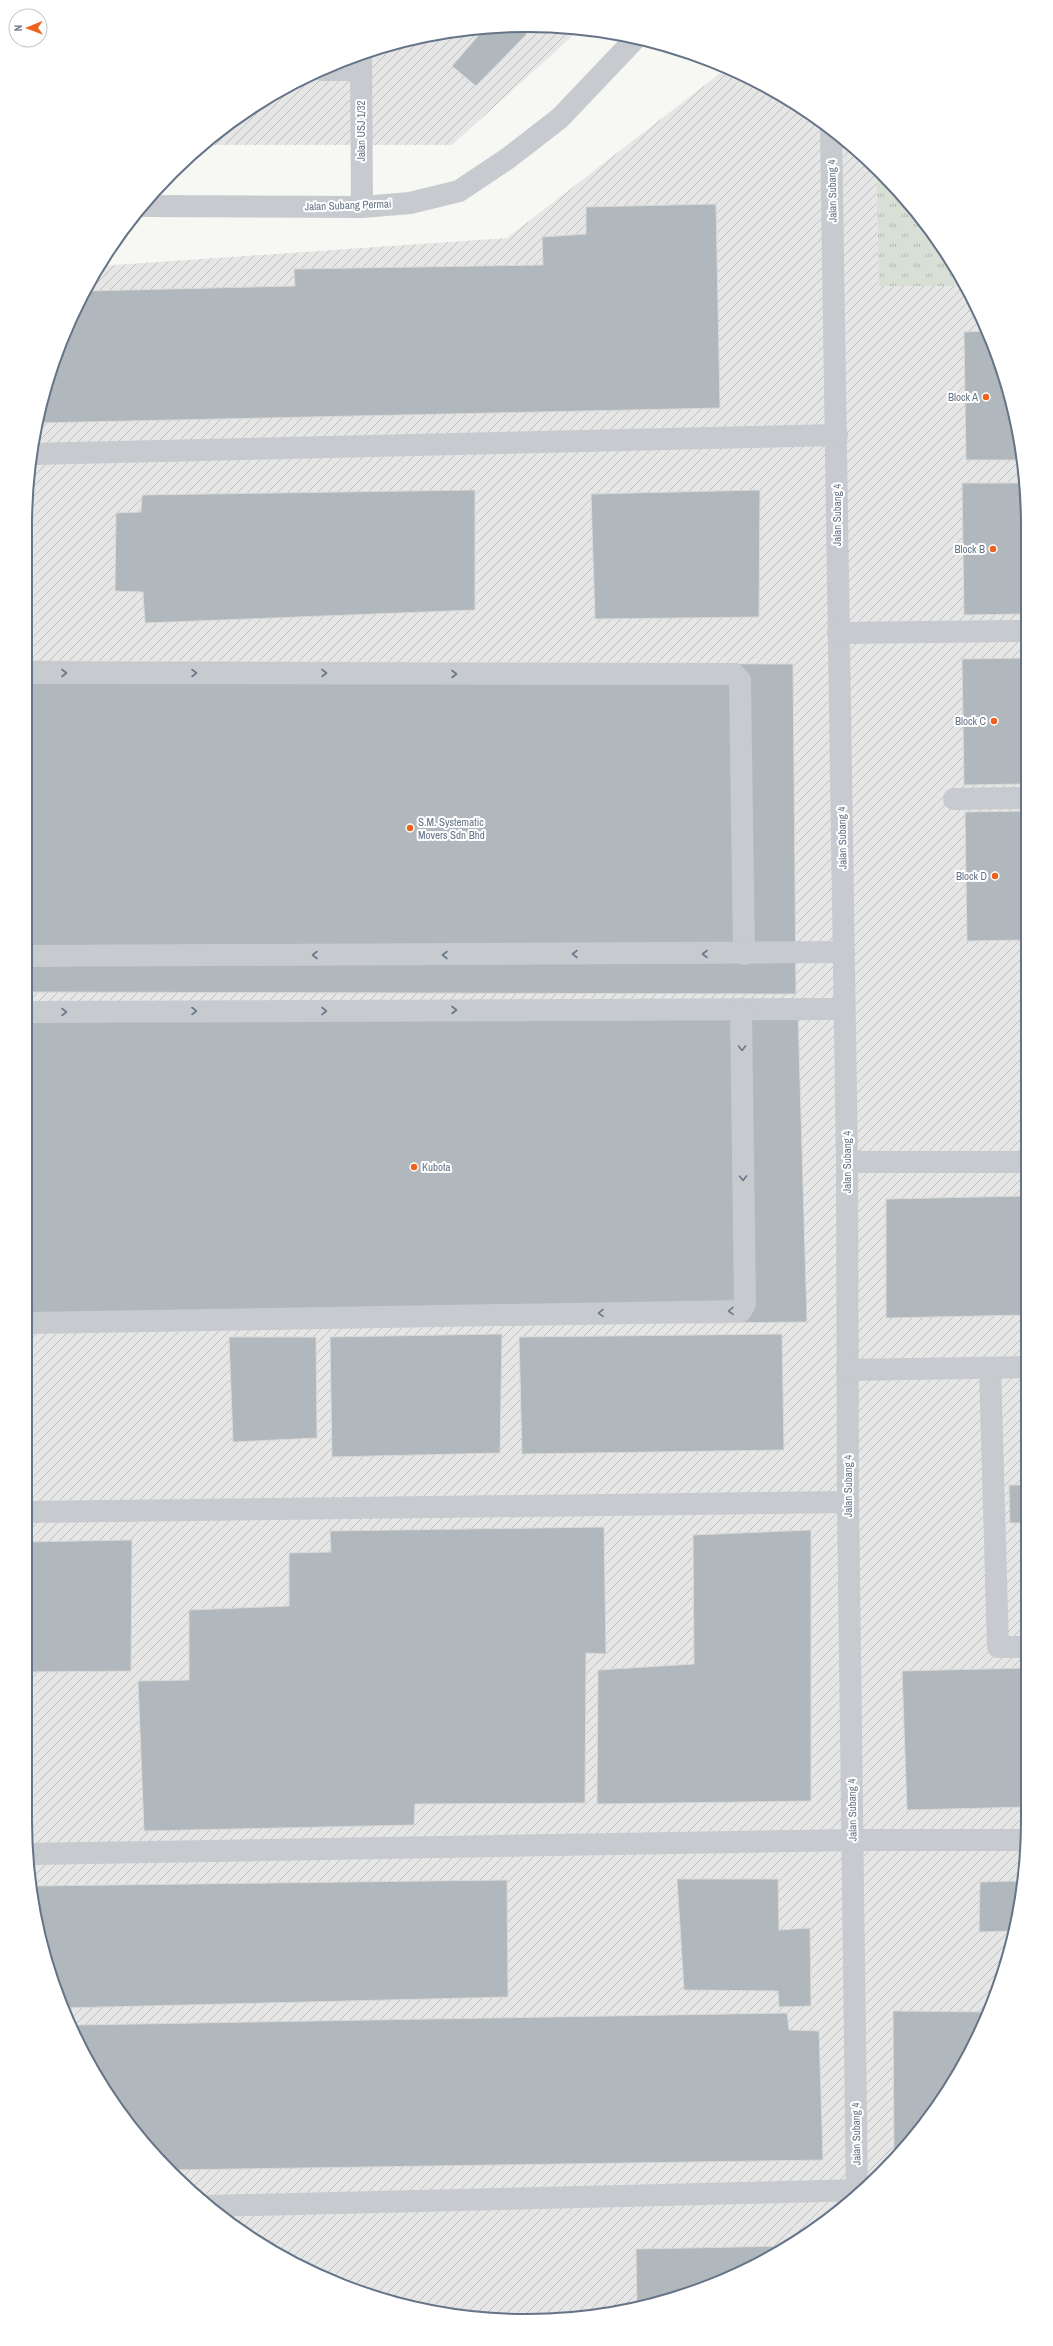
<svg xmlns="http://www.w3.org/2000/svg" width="1053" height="2346" viewBox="0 0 1053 2346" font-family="'Archivo Narrow',sans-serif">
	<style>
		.industrial { fill: url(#industrial-furrows) }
		.grass { fill: url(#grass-tufts) }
		.building { fill: #b0b7bd; stroke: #d9d9d7 }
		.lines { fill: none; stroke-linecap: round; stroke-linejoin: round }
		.minor { stroke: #c7cace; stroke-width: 22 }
		.oneway { stroke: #6a788b }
		.poi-dot { fill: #ed631e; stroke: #fff; stroke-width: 1.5 }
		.labels { text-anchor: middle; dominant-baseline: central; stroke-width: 4; stroke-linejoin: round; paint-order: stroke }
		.street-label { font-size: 11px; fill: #657487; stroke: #fff }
		.poi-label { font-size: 11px; fill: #657487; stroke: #fff; text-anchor: end }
		.rim { fill: none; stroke: #657487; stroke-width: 2 }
	</style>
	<defs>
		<pattern id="industrial-furrows" width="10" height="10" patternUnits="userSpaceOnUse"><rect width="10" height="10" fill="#e5e6e5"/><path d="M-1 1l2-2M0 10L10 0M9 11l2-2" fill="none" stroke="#bdbfbf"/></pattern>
		<pattern id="grass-tufts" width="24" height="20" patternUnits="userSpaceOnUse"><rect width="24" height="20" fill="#d8e0d5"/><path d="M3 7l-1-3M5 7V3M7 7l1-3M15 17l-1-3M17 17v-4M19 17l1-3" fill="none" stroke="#b3bab2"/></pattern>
	</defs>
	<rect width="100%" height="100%" fill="#f7f7f4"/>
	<g class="industrial">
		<path d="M526 25 579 30 452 145H204L248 110 334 63 428 35Z"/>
		<path d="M727 68 832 128 876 172 879 286H962L990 334 1024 461 1028 1820 1018 1918 990 2011 961 2070 904 2150 857 2197 777 2254 688 2294 624 2311 526 2321 429 2311 365 2294 276 2254 196 2197 149 2150 92 2070 52 1981 35 1917 25 1819V526L35 429 63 335 100 266 507 238Z"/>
	</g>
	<path class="grass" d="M876 172 924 221 962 286H879Z"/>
	<g class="building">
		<path d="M519 26 527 34 476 86 452 66 484 29Z"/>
		<path d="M716 204 720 408 36 423 63 335 87 291 295 286 294 269 543 265 542 237 586 234V207Z"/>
		<path d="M988 331 990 334 1023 460H966L964 332Z"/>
		<path d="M962 483H1024V614L964 615Z"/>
		<path d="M475 490V610L145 623 143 592 115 591 116 513 141 512 142 495Z"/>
		<path d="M760 490 759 617 595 619 591 494Z"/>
		<path d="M1024 658 1025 784 964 785 962 659Z"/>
		<path d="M25 661 793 664 796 994 25 992Z"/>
		<path d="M1025 811V940L967 941 965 812Z"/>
		<path d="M25 1009 798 1011 807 1322 25 1330Z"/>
		<path d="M1026 1196V1315L886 1318V1199Z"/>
		<path d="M502 1334 500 1453 332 1457 330 1337Z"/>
		<path d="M782 1334 784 1450 522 1454 519 1337Z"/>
		<path d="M229 1337H316L317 1438 233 1442Z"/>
		<path d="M1009 1485H1027V1523H1010Z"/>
		<path d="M604 1527 606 1654 586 1653 585 1803 415 1804 414 1825 144 1831 138 1681 189 1680V1610L289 1606V1553L331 1552 330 1531Z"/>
		<path d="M811 1530V1801L597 1804 598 1670 694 1664 693 1535Z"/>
		<path d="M132 1540 131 1671 25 1672V1542Z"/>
		<path d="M1028 1668V1807L907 1810 902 1671Z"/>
		<path d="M677 1879H778L779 1930 810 1928 811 2006 779 2007 778 1991 684 1990Z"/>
		<path d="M507 1880 508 1997 64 2008 52 1981 35 1917 33 1903V1886Z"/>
		<path d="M1022 1881 1018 1918 1014 1931 979 1932 980 1882Z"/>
		<path d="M893 2011 990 2012 961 2070 900 2154H894Z"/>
		<path d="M787 2013 789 2030 819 2031 823 2160 170 2170 149 2150 92 2070 77 2037V2025Z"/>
		<path d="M259 2242H274V2252Z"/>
		<path d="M788 2246 777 2254 688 2294 637 2308 636 2249Z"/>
	</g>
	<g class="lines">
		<g class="minor">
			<path d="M361 55 362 207"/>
			<path d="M322 70H361"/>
			<path d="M831 128 847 1162 848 1502 857 2197"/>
			<path d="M144 206 362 207 410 203 459 191 507 159 560 118 636 38"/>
			<path d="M32 454 837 435"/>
			<path d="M838 633 1024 631"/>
			<path d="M25 673 734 674 740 680 744 954"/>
			<path d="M954 799 1025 798"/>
			<path d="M25 956 844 952"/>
			<path d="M25 1012 844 1009"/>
			<path d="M847 1162H1026"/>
			<path d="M25 1323 741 1311 745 1304 741 1009"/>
			<path d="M990 1368 998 1647H1027"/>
			<path d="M847 1370 1027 1367"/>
			<path d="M25 1512 848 1502"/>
			<path d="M28 1854 853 1840H1026"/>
			<path d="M209 2206 864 2190"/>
		</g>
	</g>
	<defs><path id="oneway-chevron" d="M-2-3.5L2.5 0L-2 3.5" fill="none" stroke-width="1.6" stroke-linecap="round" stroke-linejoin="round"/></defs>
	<g class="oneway">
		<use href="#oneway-chevron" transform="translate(64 673)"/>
		<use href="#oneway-chevron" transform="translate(194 673)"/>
		<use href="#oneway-chevron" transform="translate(324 673)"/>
		<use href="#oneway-chevron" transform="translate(454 674)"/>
		<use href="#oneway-chevron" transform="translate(575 954) rotate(180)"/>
		<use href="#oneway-chevron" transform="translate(705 954) rotate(180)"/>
		<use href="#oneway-chevron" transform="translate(315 955) rotate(180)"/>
		<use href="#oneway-chevron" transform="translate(445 955) rotate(180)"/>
		<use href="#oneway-chevron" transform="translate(454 1010)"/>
		<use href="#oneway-chevron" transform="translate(194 1011)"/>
		<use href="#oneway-chevron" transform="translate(324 1011)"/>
		<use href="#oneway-chevron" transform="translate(64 1012)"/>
		<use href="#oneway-chevron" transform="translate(742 1048) rotate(89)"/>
		<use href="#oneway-chevron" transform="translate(743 1178) rotate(89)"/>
		<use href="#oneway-chevron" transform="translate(731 1311) rotate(179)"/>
		<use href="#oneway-chevron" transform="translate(601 1313) rotate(179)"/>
	</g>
	<g class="poi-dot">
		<circle cx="986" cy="397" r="4"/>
		<circle cx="993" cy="549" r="4"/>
		<circle cx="994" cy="721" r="4"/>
		<circle cx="410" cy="828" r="4"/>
		<circle cx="995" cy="876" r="4"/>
		<circle cx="414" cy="1167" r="4"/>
	</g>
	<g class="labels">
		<g class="street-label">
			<text transform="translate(361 131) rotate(-90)">Jalan USJ 1/32</text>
			<text transform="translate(832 191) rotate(-91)">Jalan Subang 4</text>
			<text transform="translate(348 205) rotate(-2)">Jalan Subang Permai</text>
			<text transform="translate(837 515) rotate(-90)">Jalan Subang 4</text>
			<text transform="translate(842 838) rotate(-91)">Jalan Subang 4</text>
			<text transform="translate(847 1162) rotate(-90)">Jalan Subang 4</text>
			<text transform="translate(848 1486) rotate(-90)">Jalan Subang 4</text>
			<text transform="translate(852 1810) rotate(-91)">Jalan Subang 4</text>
			<text transform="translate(856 2134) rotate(-91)">Jalan Subang 4</text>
		</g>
		<g class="poi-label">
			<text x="978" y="397">Block A</text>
			<text x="985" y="549">Block B</text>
			<text x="986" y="721">Block C</text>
			<text x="418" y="822" text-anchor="start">S.M. Systematic<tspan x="418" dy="13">Movers Sdn Bhd</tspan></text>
			<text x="987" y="876">Block D</text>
			<text x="422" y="1167" text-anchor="start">Kubota</text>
		</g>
	</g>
	<path d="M0 0H1053V2346H0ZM526 32H527A494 494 0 0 1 1021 526V1820A494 494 0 0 1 527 2314H526A494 494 0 0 1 32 1820V526A494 494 0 0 1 526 32Z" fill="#fff" fill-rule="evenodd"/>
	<path class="rim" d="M526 32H527A494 494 0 0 1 1021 526V1820A494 494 0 0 1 527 2314H526A494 494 0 0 1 32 1820V526A494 494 0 0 1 526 32Z"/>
	<g transform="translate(28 28) rotate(269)"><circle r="19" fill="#ffffff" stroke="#c1c7cf"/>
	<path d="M0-3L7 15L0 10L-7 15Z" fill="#ed631e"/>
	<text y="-6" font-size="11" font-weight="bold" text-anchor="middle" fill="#657487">N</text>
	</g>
</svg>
